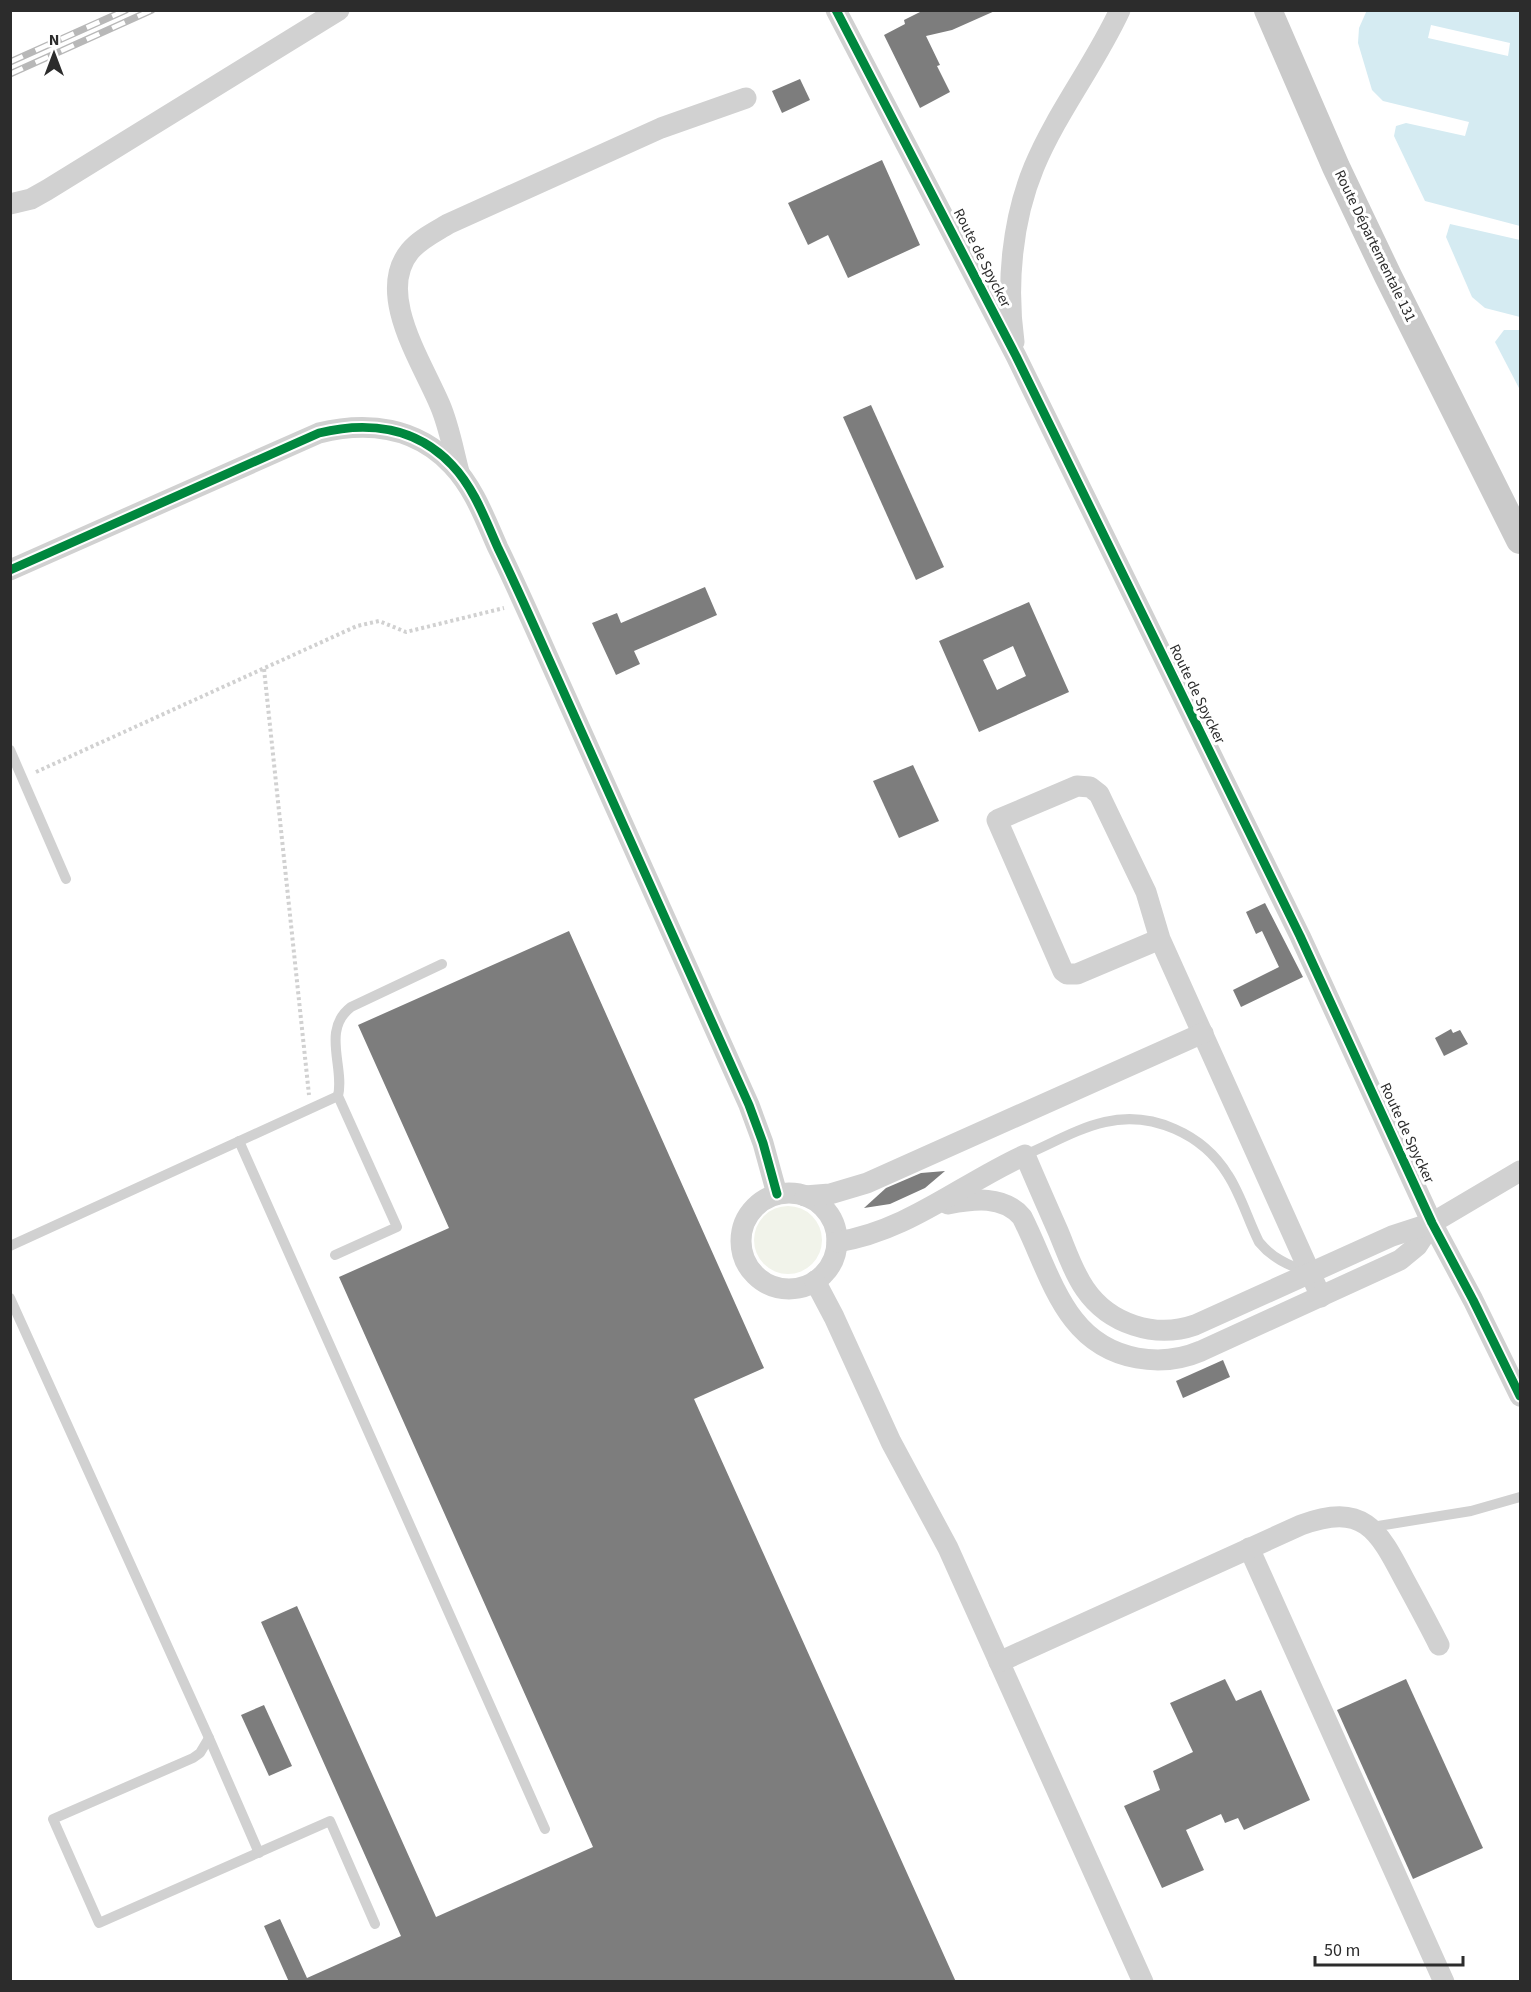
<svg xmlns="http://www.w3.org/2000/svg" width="1531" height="1992" viewBox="0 0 1531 1992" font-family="'Source Sans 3',sans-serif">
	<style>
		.green { fill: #f1f3ea }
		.water { fill: #d5ebf2; fill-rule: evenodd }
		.building { fill: #7d7d7d; fill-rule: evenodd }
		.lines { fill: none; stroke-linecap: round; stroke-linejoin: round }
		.path { stroke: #d1d1d1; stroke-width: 4; stroke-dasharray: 3 3; stroke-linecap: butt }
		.service { stroke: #d1d1d1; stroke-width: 10 }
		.minor { stroke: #d1d1d1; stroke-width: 21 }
		.secondary { stroke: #cacaca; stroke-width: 28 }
		.rail-casing { stroke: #b8b8b8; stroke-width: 7 }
		.rail { stroke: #fff; stroke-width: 4.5; stroke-dasharray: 14; stroke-linecap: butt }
		.cycleway-casing { stroke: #fff; stroke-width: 13 }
		.cycleway { stroke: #00873e; stroke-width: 9 }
		.labels { text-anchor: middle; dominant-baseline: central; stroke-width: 6; stroke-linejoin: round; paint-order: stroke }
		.street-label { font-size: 15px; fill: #2c2c2c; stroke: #fff }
	</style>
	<rect width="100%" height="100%" fill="#fff"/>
	<circle class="green" cx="788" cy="1240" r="34"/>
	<g class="water">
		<path d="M1367 10 1520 11V226L1425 201 1394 136 1396 126 1406 123 1465 136 1469 122 1383 101 1372 90 1358 43 1359 28ZM1431 25 1510 43 1508 56 1428 38Z"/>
		<path d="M1450 224 1520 240V317L1485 308 1472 297 1446 237Z"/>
		<path d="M1504 330H1520V390L1495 342Z"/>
	</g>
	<g class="building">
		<path d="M997 10 952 30 926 36 940 65 937 66 950 92 920 108 884 35 905 24 904 20 922 11Z"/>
		<path d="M800 79 810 100 782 113 772 91Z"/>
		<path d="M882 160 920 245 848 278 828 235 808 245 788 203Z"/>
		<path d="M871 405 944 567 916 580 843 417Z"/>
		<path d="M705 587 717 615 634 651 640 664 616 675 592 623 617 613 621 623Z"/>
		<path d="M1029 602 1069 692 979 732 939 641ZM1013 646 1026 676 997 690 983 660Z"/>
		<path d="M913 765 939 821 899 838 873 781Z"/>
		<path d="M1265 903 1303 977 1241 1007 1233 990 1279 967 1262 931 1256 934 1246 912Z"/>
		<path d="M569 931 764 1368 694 1399 956 1982H289L264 1926 280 1919 307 1978 401 1936 261 1622 297 1606 436 1917 593 1847 339 1277 449 1228 358 1025Z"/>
		<path d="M1451 1029 1453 1033 1460 1030 1468 1044 1444 1056 1435 1038Z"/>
		<path d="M945 1171 925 1188 890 1204 864 1208 886 1188 921 1173Z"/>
		<path d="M1223 1360 1230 1377 1183 1398 1176 1381Z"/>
		<path d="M1225 1679 1236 1701 1261 1690 1310 1800 1244 1830 1238 1818 1225 1823 1221 1814 1186 1830 1204 1870 1162 1888 1124 1806 1160 1790 1153 1771 1193 1752 1170 1703Z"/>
		<path d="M1406 1679 1483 1848 1413 1879 1337 1710Z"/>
		<path d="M264 1705 292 1766 269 1776 241 1715Z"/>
	</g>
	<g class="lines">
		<g class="path">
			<path d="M264 669 309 1095"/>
			<path d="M36 772 357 626 379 621 406 632 504 608"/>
		</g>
		<g class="service">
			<path d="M10 750 66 879"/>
			<path d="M239 1141 545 1829"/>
			<path d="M1025 1155C1051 1144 1078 1128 1105 1122 1152 1111 1203 1134 1228 1175 1241 1195 1248 1220 1259 1242 1272 1258 1288 1265 1307 1272"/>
			<path d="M10 1246 338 1096"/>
			<path d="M335 1255 397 1227 338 1096C345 1067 321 1030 351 1007L442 964"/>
			<path d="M10 1298 209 1738 259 1853"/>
			<path d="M1372 1527 1471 1511 1520 1497"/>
			<path d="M209 1738 200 1753 193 1758 53 1819 99 1923 330 1821 375 1924"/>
		</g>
		<g class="minor">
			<path d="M836 10 1016 356 1300 936 1432 1223 1473 1300 1520 1396"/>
			<path d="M10 204 31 199 47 190 339 10"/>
			<path d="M1014 342C1006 285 1012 220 1034 167 1057 112 1095 64 1120 10"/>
			<path d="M459 472C453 449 449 426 440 405 422 362 375 293 410 251 420 239 435 232 448 224L661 128 746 98"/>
			<path d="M10 570 319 433C368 421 416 427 452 465 474 488 485 519 498 548 515 583 531 619 547 655 614 805 682 955 749 1105L763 1143 777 1194"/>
			<path d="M1160 939 1077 974H1067L1063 971 997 820 1077 786 1090 787 1099 794 1146 892 1160 939 1321 1297"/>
			<circle cx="789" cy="1241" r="48"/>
			<path d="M805 1196 830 1194 867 1183 1203 1033"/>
			<path d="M948 1204C974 1199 1003 1195 1022 1217 1051 1274 1064 1345 1137 1358 1159 1362 1180 1360 1201 1351L1400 1260 1417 1246 1432 1223"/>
			<path d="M837 1242C908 1231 961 1184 1025 1155 1036 1181 1047 1206 1058 1231 1066 1250 1073 1272 1085 1289 1109 1324 1155 1339 1195 1325L1392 1236 1432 1223 1520 1171"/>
			<path d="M815 1281 834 1317 891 1442 948 1548 1143 1982"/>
			<path d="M1249 1548 1444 1982"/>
			<path d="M999 1662 1301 1525C1363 1502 1378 1529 1404 1579 1416 1601 1428 1623 1439 1645"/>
		</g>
		<path class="secondary" d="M1268 10 1336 167 1388 276 1520 540"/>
		<defs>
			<g id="rail">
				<path d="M10 62 126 10"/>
				<path d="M10 74 152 10"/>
			</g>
		</defs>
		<use href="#rail" class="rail-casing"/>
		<use href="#rail" class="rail"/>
		<defs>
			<g id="cycleway">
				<path d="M836 10 1016 356 1300 936 1432 1223 1473 1300 1520 1396"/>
				<path d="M10 570 319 433C368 421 416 427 452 465 474 488 485 519 498 548 515 583 531 619 547 655 614 805 682 955 749 1105L763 1143 777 1194"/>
			</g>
		</defs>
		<use href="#cycleway" class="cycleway-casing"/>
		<use href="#cycleway" class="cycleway"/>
	</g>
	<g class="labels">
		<g class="street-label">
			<text transform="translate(1375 246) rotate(64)">Route Départementale 131</text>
			<text transform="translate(982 258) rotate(63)">Route de Spycker</text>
			<text transform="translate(1197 694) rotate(64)">Route de Spycker</text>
			<text transform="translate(1407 1133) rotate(65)">Route de Spycker</text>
		</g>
	</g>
	<rect width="1531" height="1992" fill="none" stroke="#2c2c2c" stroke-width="24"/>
	<g transform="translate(54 54)" stroke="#ffffff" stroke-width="4.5" paint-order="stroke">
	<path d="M0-4.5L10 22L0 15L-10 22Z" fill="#2c2c2c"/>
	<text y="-9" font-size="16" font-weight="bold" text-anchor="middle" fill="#2c2c2c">N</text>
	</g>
	<path d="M1315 1956v9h148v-9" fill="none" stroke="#2c2c2c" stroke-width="3"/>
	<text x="1324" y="1956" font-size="18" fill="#2c2c2c" stroke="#ffffff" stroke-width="4.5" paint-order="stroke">50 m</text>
</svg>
